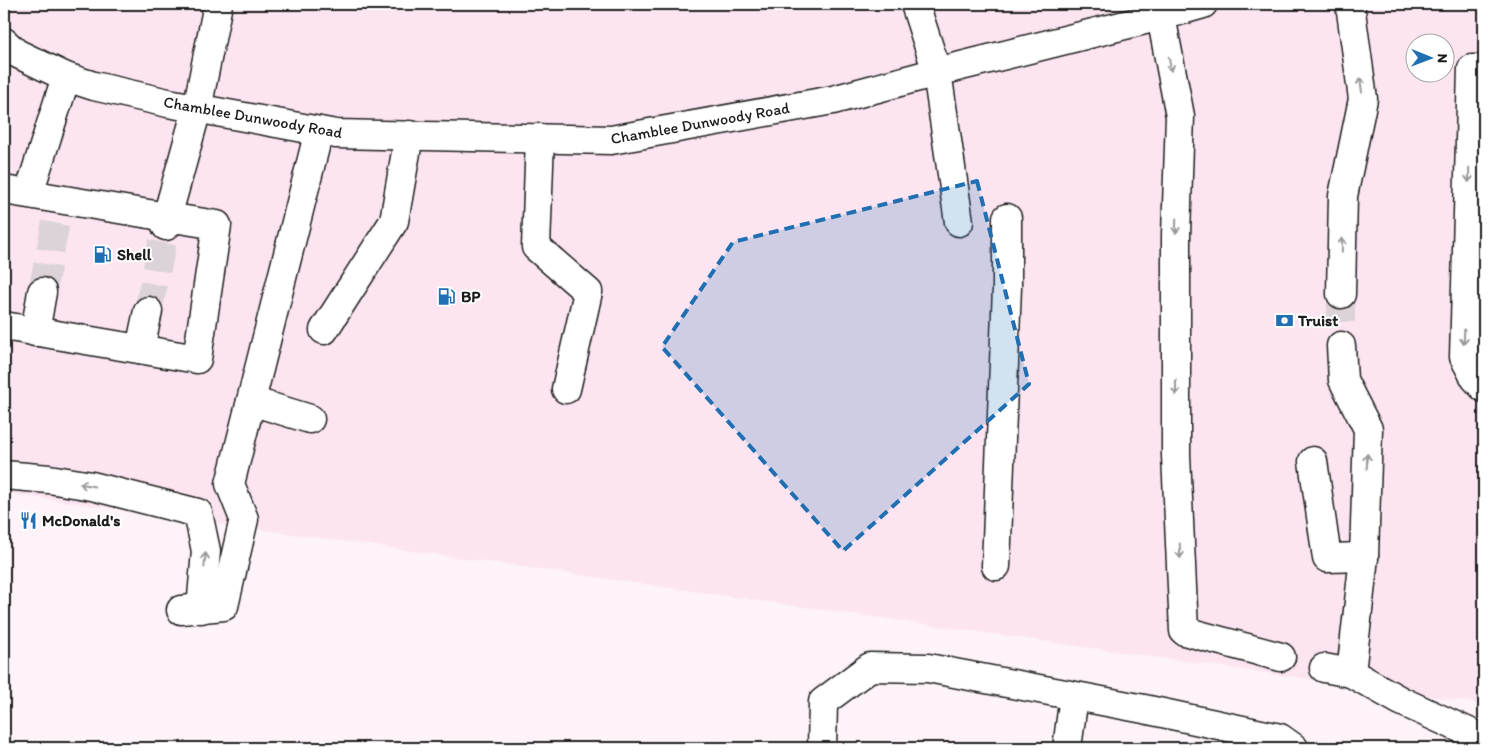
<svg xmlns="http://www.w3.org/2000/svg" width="1488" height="752" viewBox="0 0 1488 752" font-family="Itim,sans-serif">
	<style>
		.built { fill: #fce5f1; fill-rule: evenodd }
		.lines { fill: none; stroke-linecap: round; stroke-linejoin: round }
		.minor-tunnel { stroke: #dcd3d8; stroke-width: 28; stroke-dasharray: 28 14; stroke-linecap: butt }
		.minor-casing { stroke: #1c1c1c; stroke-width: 31 }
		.minor { stroke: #fff; stroke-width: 28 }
		.oneway { stroke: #999 }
		.marked { fill: #1f6fb2; fill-opacity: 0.2; stroke: #1f6fb2; stroke-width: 4; stroke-dasharray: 10 6; stroke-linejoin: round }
		.labels { text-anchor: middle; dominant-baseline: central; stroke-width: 4; stroke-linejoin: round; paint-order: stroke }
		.street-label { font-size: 16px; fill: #1c1c1c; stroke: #fff }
		.poi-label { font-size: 16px; font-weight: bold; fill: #1c1c1c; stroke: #fff; text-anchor: start }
	</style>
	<rect width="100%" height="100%" fill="#fef3f9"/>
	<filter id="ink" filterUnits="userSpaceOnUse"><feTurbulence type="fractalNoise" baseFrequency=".02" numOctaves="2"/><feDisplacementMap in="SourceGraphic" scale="10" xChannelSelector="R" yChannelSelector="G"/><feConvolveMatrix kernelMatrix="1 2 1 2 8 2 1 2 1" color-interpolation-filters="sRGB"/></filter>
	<g filter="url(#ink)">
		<path class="built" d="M4 4H1484V704L4 493ZM1416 42H1446V72H1416Z"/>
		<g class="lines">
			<g class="minor-tunnel">
				<path d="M42 292 59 207"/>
				<path d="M1341 294V346"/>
				<path d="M148 311 166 226"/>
			</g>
			<defs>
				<g id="minor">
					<path d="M915 4 937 72 959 222"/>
					<path d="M1161 16 1180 116 1176 235V455L1184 631 1281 657"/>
					<path d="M4 42 16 53 66 77 94 86 168 103 336 134 611 140 833 100 937 72 1161 16 1203 4"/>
					<path d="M1484 69H1472L1464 357 1475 378 1484 388"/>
					<path d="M540 138 536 247 588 292 566 389"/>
					<path d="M4 190 167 217 197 109 218 4"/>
					<path d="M29 193 66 77"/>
					<path d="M1341 294 1343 196 1363 99 1350 4"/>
					<path d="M4 326 197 359 217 225 167 217 166 226"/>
					<path d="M324 330 394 221 409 135"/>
					<path d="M35 332 42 292"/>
					<path d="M1341 346 1343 380 1368 429 1364 557 1351 673"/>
					<path d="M140 349 148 311"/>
					<path d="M251 401 310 419"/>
					<path d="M1313 461 1327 558 1364 557"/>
					<path d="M4 475 49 479 92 486 198 513 206 551 201 609"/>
					<path d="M996 566 1007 287V218"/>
					<path d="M181 610 224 606 244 519 230 484 319 131"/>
					<path d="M1324 668 1351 673 1401 701 1473 734"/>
					<path d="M822 748 823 702 870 667 928 668 1144 709 1280 738 1294 748"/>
					<path d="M1067 748 1074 696"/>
				</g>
			</defs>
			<use href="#minor" class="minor-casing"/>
			<use href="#minor" class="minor"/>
		</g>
		<defs><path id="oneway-shaft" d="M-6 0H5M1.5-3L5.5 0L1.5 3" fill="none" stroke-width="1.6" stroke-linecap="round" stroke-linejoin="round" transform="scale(1.25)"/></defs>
		<g class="oneway">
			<use href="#oneway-shaft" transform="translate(1170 64) rotate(79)"/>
			<use href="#oneway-shaft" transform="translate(1361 85) rotate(-98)"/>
			<use href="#oneway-shaft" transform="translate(1469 175) rotate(92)"/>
			<use href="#oneway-shaft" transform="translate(1176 226) rotate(92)"/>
			<use href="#oneway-shaft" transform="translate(1342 245) rotate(-89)"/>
			<use href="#oneway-shaft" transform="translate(1464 337) rotate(92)"/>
			<use href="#oneway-shaft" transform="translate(1176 388) rotate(90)"/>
			<use href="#oneway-shaft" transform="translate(1367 461) rotate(-88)"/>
			<use href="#oneway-shaft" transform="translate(87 485) rotate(-169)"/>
			<use href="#oneway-shaft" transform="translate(1180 551) rotate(88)"/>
			<use href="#oneway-shaft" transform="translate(205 560) rotate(-85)"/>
		</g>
	</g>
	<path class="marked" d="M977 181 1029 384 843 551 662 347 733 242Z"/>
	<defs>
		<symbol id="fuel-bare" viewBox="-9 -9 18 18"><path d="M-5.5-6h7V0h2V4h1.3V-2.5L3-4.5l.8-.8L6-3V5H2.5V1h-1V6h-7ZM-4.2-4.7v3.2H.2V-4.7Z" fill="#1f6fb2" stroke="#fff" stroke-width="2.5" paint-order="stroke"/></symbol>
		<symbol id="bank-bare" viewBox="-9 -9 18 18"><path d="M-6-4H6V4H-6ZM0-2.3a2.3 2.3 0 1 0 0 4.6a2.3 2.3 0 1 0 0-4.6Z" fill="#1f6fb2" stroke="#fff" stroke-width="2.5" paint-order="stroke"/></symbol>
		<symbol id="restaurant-bare" viewBox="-9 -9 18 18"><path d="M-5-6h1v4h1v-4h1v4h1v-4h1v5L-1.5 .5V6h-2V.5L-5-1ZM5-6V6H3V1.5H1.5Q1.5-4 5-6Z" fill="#1f6fb2" stroke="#fff" stroke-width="2.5" paint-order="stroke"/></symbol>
	</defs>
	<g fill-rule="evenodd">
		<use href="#fuel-bare" x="90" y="242" width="25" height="25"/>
		<use href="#fuel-bare" x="434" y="284" width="25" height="25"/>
		<use href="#bank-bare" x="1272" y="308" width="25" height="25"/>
		<use href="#restaurant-bare" x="16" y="508" width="25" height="25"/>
	</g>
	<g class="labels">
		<g class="street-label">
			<text transform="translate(253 117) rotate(10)">Chamblee Dunwoody Road</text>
			<text transform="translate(700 123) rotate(-10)">Chamblee Dunwoody Road</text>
		</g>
		<g class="poi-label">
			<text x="117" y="254">Shell</text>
			<text x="461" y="296">BP</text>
			<text x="1298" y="320">Truist</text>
			<text x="42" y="520">McDonald's</text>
		</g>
	</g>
	<rect width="1488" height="752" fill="none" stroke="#fff" stroke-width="20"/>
	<rect x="10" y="10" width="1468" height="732" fill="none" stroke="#1c1c1c" stroke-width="2" filter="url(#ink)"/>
	<g transform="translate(1430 58) rotate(91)"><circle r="24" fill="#ffffff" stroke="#a4a4a4"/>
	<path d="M0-4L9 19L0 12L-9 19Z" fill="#1f6fb2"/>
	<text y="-8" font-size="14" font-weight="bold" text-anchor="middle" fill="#1c1c1c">N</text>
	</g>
</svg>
